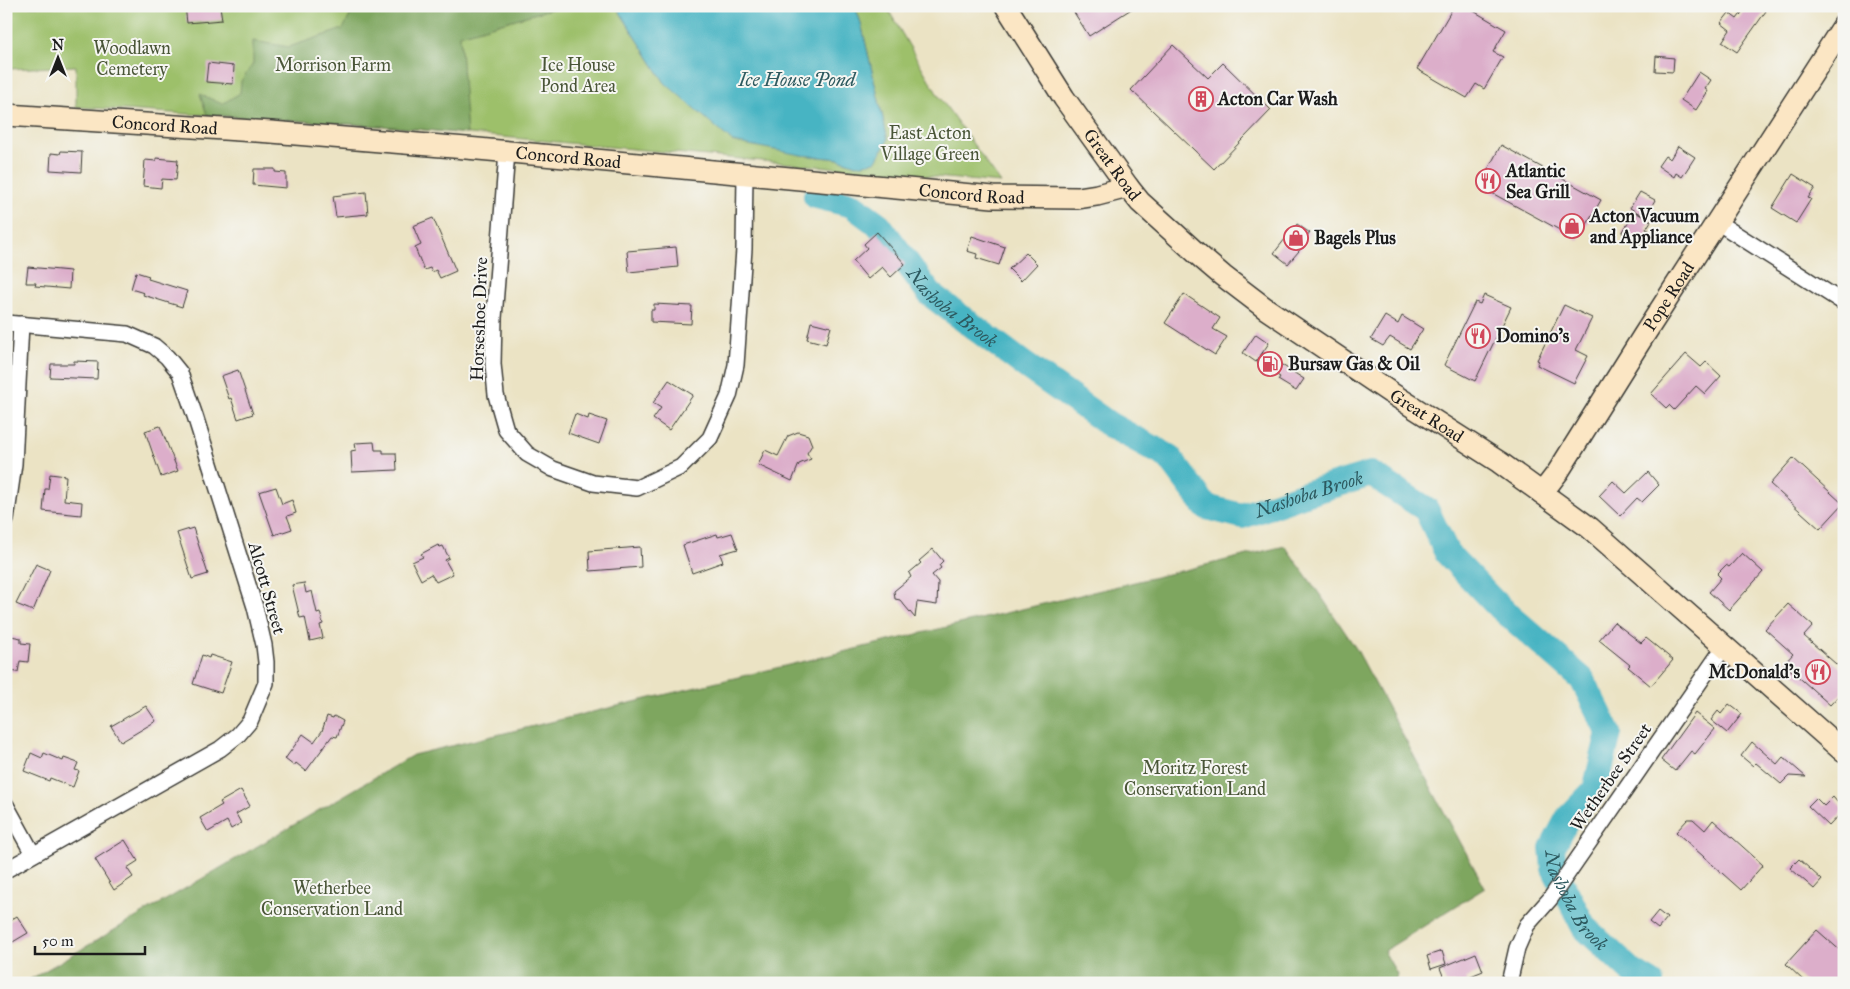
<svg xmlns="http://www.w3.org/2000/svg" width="1850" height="989" viewBox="0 0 1850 989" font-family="'IM FELL Great Primer',serif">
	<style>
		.green { fill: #9dc06a; stroke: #5c6e43 }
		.forest { fill: #7ea65e; stroke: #4d613d }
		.water { fill: #47b4c3; stroke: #326870 }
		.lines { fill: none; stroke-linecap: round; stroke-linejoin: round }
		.river { stroke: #47b4c3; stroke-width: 26 }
		.building { fill: #dcaeca }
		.street-casing { stroke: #3b3a35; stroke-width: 18 }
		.secondary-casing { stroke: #3b3a35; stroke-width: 24 }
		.street { stroke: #fff; stroke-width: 15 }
		.secondary { stroke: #fbe6c4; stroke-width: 21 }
		.labels { text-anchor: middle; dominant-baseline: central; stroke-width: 4; stroke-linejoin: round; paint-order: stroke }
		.park-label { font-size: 18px; fill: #495537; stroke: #f6f6f2 }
		.poi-label { font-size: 18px; font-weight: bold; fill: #1c1c1c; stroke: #f6f6f2; text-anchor: start }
		.street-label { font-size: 18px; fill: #1c1c1c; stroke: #f6f6f2 }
		.water-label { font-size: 19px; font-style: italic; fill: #2d595f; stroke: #f6f6f2 }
	</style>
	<rect width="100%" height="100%" fill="#f6f6f2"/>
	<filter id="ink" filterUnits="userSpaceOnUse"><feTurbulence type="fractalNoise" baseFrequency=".02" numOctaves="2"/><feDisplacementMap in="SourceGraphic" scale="10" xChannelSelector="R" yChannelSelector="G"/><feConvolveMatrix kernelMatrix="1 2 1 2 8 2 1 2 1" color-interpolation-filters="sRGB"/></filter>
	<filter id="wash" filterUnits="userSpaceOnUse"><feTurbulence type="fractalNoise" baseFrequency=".0096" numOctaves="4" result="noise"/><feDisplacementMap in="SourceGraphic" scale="20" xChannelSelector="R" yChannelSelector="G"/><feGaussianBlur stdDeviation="1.12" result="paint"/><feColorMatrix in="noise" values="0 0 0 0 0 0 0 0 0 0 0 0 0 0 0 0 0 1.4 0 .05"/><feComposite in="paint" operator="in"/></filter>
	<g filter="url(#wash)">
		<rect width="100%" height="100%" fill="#ebe3c4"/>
		<path class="green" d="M6 6H616L665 83 801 155 839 159 856 165 888 140 861 23 855 6H886L938 95 1001 183 394 127 76 107V66L10 69 9 103H6Z"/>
		<g class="forest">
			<path d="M359 6H561L460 35 467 134 394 127 207 115 200 94 222 104 240 93 241 81 253 64V41L289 47 343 29 353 10Z"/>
			<path d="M1285 546 1323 599 1357 650 1485 888 1384 951 1397 974 1395 983H24L413 755Z"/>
		</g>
		<path class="water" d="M616 6H855L861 23 888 140 875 162 856 165 839 159 801 155 733 142 665 83Z"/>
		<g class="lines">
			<path class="river" id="s1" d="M816 196 852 205 879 225 930 294 1022 363 1110 425 1169 457 1206 507 1242 516 1305 494 1371 474 1426 509 1447 553 1494 602 1582 679 1609 733 1595 790 1568 818 1552 848 1554 868 1584 927 1631 971 1651 983"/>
		</g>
		<g id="blocks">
			<g class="building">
				<path d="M185 6H220L222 20 187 23Z"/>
				<path d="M1070 6H1136L1089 36Z"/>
				<path d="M1454 6H1465L1506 30 1493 52 1503 57 1484 89 1476 84 1467 98 1417 69Z"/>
				<path d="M1747 6H1760L1766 11 1737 52 1722 42 1730 30 1721 23 1729 13 1737 19Z"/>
				<path d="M1173 45 1208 78 1223 63 1271 110 1214 169 1131 90Z"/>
				<path d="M1656 56 1674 58 1673 72 1655 71Z"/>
				<path d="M208 63 234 66 233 84 206 82Z"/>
				<path d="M1699 72 1711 80 1705 89 1708 91 1696 110 1681 100Z"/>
				<path d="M1501 145 1601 200 1578 240 1479 186Z"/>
				<path d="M1678 146 1695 157 1682 177 1676 173 1674 177 1658 166 1665 156 1670 159Z"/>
				<path d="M61 151 82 152 81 172 50 170 51 153 60 154Z"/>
				<path d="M156 158 178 160 176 180 162 179 161 188 143 186 145 160 156 161Z"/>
				<path d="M254 169H275V172L286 173V188L253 185Z"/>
				<path d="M1793 174 1815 188 1808 198 1811 199 1796 223 1772 208Z"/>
				<path d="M366 192 368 214 336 217 333 196Z"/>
				<path d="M1640 192 1655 200 1645 217 1630 208Z"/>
				<path d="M1635 212 1651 221 1646 229 1649 230 1640 244 1622 233Z"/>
				<path d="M433 218 456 271 440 278 436 270 432 272 430 268 424 270 415 248 421 245 413 226Z"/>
				<path d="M1297 224 1310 233 1302 243 1304 245 1288 264 1274 253Z"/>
				<path d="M877 232 905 264 891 277 882 267 868 279 853 261 867 248 864 244Z"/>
				<path d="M972 236 1005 247 999 265 976 258 977 254 967 251Z"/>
				<path d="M676 247 678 267 629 272 627 251Z"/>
				<path d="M1026 253 1037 264 1021 281 1009 269Z"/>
				<path d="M28 267 70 271 69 289 35 286 36 283H26Z"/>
				<path d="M136 272 149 276 148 279 187 291 182 307 143 295 144 293 131 289Z"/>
				<path d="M1184 294 1220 318 1213 329 1227 337 1215 355 1165 323Z"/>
				<path d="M1484 295 1511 307 1475 381 1444 365 1475 302 1480 304Z"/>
				<path d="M654 304 692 306 691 324 651 322V310H654Z"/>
				<path d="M1564 305 1592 318 1576 350 1588 356 1574 383 1537 365 1539 361 1537 360Z"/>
				<path d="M1385 316 1398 324 1402 316 1423 329 1410 349 1390 337 1383 346 1371 339Z"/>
				<path d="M811 322 831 327 826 344 807 339Z"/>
				<path d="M1256 334 1269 343 1256 362 1243 353Z"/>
				<path d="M1263 353 1304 379 1296 391 1278 380 1280 377 1257 362Z"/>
				<path d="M1686 354 1701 367 1706 362 1721 376 1705 394 1696 386 1674 410 1669 405 1666 408 1651 394Z"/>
				<path d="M74 361 98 362 97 379 50 377 51 364H74Z"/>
				<path d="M238 370 253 414 238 419 231 398 229 399 221 376Z"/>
				<path d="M669 380 693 395 669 430 653 419 661 408 653 403Z"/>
				<path d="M575 414 588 419 589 415 607 421 599 444 568 433Z"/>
				<path d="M160 426 178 471 161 477 145 431Z"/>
				<path d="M798 432 808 435 812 445 807 453 811 459 799 464 792 481 758 465 765 450 778 456 788 436Z"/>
				<path d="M374 442 375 450H383V453H396L397 470 352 472 351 451 356 450 355 443Z"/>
				<path d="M1793 458 1843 504 1820 529 1770 484Z"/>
				<path d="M1648 472 1659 485 1642 502 1637 498 1620 516 1599 496 1613 481 1626 493Z"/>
				<path d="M50 474 66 476 64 500 82 502 81 515 43 511 45 489H48Z"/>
				<path d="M276 487 282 504 292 500 296 513 287 516 292 529 274 535 259 492Z"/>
				<path d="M193 528 208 574 192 579 177 533Z"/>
				<path d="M732 533 738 549 720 554 723 562 692 573 683 545 717 534 718 537Z"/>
				<path d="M438 545 440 547 443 546 449 558 445 560 453 574 436 582 431 574 421 580 412 562 423 557 421 554Z"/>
				<path d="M640 547 641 567 590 571 589 551Z"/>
				<path d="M933 549 943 561 939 565 941 568 932 575 938 582 937 605 917 602 915 618 900 600 895 599 894 591 911 577 909 573 921 563 919 561Z"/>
				<path d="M1742 553 1763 572 1729 610 1709 592 1721 578 1717 574 1726 565 1729 567Z"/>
				<path d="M36 564 50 570 33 611 16 604Z"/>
				<path d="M304 583 306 593 312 591 317 613 320 612 323 624 320 625 323 638 310 641 305 617 300 618 292 585Z"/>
				<path d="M1788 604 1813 626 1804 636 1844 671V690L1830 705 1784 664 1793 654 1765 629Z"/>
				<path d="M1614 622 1641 643 1646 638 1673 660 1651 686 1628 667 1630 665 1599 640Z"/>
				<path d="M6 635 21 638V643L30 644 28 662 20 661 18 672 6 671Z"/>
				<path d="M202 655 209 658 210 655 232 662 221 693 193 684Z"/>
				<path d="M1729 704 1742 714 1727 733 1711 720 1718 711 1721 714Z"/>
				<path d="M146 706 156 721 121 742 111 726Z"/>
				<path d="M1695 713 1715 729 1695 754 1691 751 1675 771 1661 760Z"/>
				<path d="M327 716 333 718 334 716 343 721 337 737 332 736 306 771 296 763 294 766 285 759 303 734 314 742 322 731Z"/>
				<path d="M1752 742 1777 764 1783 757 1806 777 1789 776 1781 784 1756 763 1753 766 1741 756Z"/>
				<path d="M31 753 42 758 44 753 63 761 64 758 78 763 75 770 79 771 73 787 50 778 49 781 24 771Z"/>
				<path d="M241 790 250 806 236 814 241 823 231 829 227 821 208 832 200 818 222 805 220 802Z"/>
				<path d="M1833 797 1844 810 1829 826 1808 806 1816 798 1824 806Z"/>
				<path d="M1688 819H1693L1705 830 1713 820 1763 865 1741 890 1676 832Z"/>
				<path d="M125 840 138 861 127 868 133 877 114 890 95 859Z"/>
				<path d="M1799 859 1822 880 1814 889 1790 868Z"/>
				<path d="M1658 911 1667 918 1658 929 1649 922Z"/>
				<path d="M17 916 28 933 6 946V923Z"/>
				<path d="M1817 930 1844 954V983H1806L1786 964Z"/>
				<path d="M1442 951 1446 964 1431 969 1427 956Z"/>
				<path d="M1476 953 1483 971 1466 978 1468 983H1446L1440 968Z"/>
			</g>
		</g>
	</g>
	<g filter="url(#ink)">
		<use href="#blocks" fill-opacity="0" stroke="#3b3a35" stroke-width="1"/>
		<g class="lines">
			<defs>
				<g id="street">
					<path d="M507 152 494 318 493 364 496 395 506 430 527 454 553 469 593 483 637 488 681 467 710 438 729 396 736 365 744 249 745 174"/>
					<path d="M1717 222 1844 303"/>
					<path d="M6 323 127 334 154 346 167 357 180 373 195 416 255 607 264 645 266 662V683L250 721 238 735 220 749 6 870"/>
					<path d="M6 520 14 464 21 324"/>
					<path d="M6 805 33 854"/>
					<path d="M1509 983 1517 948 1527 925 1550 899 1724 647"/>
				</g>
				<g id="secondary">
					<path id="s2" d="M1006 6 1064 98 1128 187 1140 202 1203 259 1223 276 1265 308 1391 393 1499 462 1590 528 1844 752"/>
					<path id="s3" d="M6 115 271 132 478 149 993 197 1078 198 1097 195 1128 187"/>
					<path id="s4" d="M1542 493 1558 472 1644 335 1844 25"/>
				</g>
			</defs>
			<use href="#street" class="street-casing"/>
			<use href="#secondary" class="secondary-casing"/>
			<use href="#street" class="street"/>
			<use href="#secondary" class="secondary"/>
		</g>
	</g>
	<defs>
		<symbol id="building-ring" viewBox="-11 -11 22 22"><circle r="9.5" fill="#f6f6f2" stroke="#d1495b" stroke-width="1.5"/><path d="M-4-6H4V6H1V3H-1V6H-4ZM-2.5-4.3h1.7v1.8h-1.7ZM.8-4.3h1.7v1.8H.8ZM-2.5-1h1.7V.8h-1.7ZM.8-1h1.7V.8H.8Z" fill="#d1495b"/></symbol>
		<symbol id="restaurant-ring" viewBox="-11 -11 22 22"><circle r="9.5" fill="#f6f6f2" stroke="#d1495b" stroke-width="1.5"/><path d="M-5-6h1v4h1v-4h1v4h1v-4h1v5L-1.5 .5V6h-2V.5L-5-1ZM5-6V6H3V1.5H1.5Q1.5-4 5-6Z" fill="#d1495b"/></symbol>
		<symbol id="shop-ring" viewBox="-11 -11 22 22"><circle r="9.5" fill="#f6f6f2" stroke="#d1495b" stroke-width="1.5"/><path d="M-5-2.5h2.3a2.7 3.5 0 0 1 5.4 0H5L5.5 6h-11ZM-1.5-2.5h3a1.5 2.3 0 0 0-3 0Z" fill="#d1495b"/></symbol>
		<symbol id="fuel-ring" viewBox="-11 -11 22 22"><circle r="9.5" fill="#f6f6f2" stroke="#d1495b" stroke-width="1.5"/><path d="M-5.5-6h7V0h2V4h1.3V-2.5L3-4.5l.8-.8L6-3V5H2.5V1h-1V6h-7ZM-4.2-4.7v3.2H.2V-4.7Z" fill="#d1495b"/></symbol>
	</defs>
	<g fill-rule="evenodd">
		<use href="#building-ring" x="1187" y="85" width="28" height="28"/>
		<use href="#restaurant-ring" x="1474" y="167" width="28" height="28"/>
		<use href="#shop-ring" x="1558" y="212" width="28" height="28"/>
		<use href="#shop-ring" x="1282" y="224" width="28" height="28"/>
		<use href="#restaurant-ring" x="1464" y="322" width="28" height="28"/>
		<use href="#fuel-ring" x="1256" y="350" width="28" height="28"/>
		<use href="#restaurant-ring" x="1804" y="658" width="28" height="28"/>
	</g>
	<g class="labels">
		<g class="park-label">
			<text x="132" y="48">Woodlawn<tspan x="132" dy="21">Cemetery</tspan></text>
			<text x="333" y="65">Morrison Farm</text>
			<text x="578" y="65">Ice House<tspan x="578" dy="21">Pond Area</tspan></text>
			<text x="930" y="133">East Acton<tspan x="930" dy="21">Village Green</tspan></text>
			<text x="1195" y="768">Moritz Forest<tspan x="1195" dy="21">Conservation Land</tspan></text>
			<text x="332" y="888">Wetherbee<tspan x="332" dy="21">Conservation Land</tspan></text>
		</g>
		<g class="poi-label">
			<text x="1218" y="99">Acton Car Wash</text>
			<text x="1506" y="171">Atlantic<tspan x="1506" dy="21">Sea Grill</tspan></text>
			<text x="1590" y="216">Acton Vacuum<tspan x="1590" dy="21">and Appliance</tspan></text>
			<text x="1314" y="238">Bagels Plus</text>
			<text x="1496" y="336">Domino's</text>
			<text x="1288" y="364">Bursaw Gas &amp; Oil</text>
			<text x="1800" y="672" text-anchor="end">McDonald's</text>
		</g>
		<g class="street-label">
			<text stroke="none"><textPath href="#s3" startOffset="159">Concord Road</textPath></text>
			<text stroke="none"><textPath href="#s3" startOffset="564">Concord Road</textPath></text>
			<text stroke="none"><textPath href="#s2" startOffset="191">Great Road</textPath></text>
			<text stroke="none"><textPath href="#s3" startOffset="969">Concord Road</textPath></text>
			<text stroke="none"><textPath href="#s4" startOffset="234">Pope Road</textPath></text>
			<text transform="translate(479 319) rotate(-88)">Horseshoe Drive</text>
			<text stroke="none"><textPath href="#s2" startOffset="596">Great Road</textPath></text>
			<text transform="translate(267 588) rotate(74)">Alcott Street</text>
			<text transform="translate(1611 777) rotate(-55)">Wetherbee Street</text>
		</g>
		<g class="water-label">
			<text x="797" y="79">Ice House Pond</text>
			<text stroke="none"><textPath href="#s1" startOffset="182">Nashoba Brook</textPath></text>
			<text stroke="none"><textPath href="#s1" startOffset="616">Nashoba Brook</textPath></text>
			<text stroke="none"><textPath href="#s1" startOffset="1231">Nashoba Brook</textPath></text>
		</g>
	</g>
	<rect width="1850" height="989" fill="none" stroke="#f6f6f2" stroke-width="25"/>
	<g transform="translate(58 58)" stroke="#f6f6f2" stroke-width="4" paint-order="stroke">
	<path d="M0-4L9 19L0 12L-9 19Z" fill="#1c1c1c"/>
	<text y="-8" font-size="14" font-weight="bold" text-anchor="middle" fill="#1c1c1c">N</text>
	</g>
	<path d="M35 946v8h110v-8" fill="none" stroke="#1c1c1c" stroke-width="2.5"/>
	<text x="42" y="946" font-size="15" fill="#1c1c1c" stroke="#f6f6f2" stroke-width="4" paint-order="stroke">50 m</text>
</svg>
